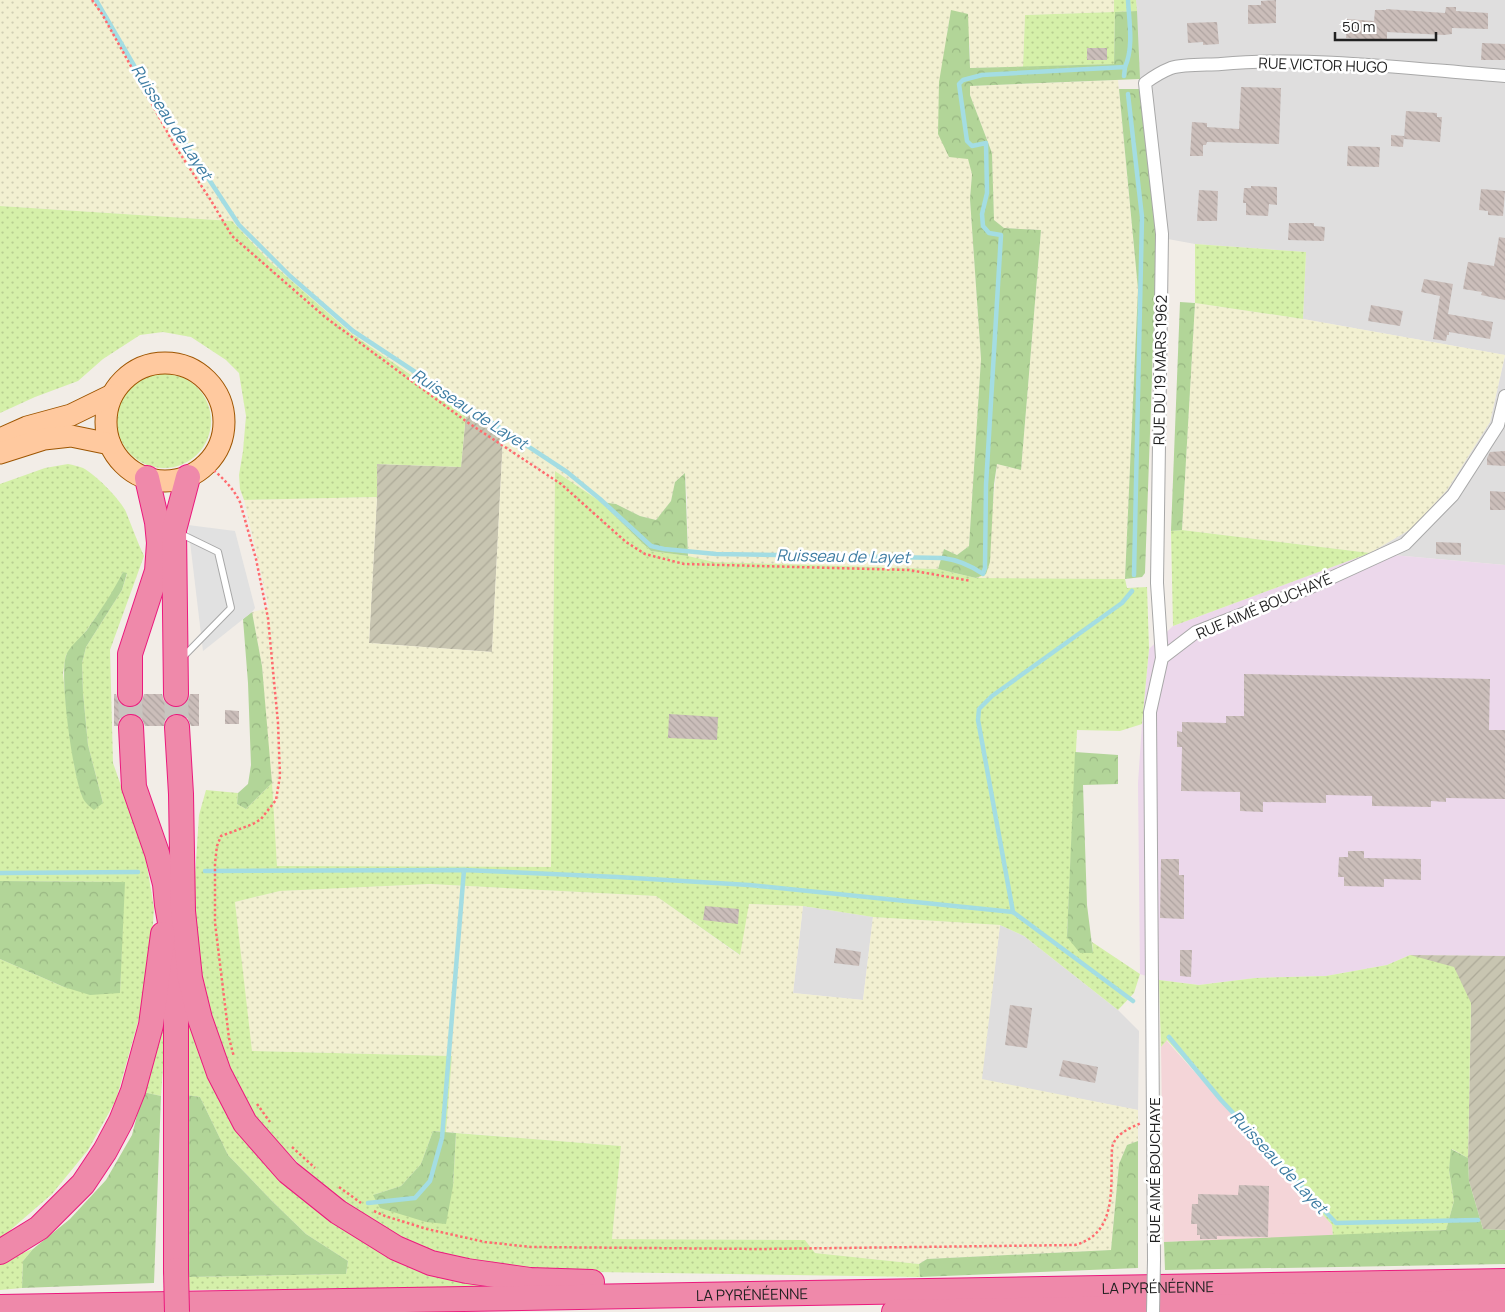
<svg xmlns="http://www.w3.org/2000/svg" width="1505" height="1312" viewBox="0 0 1505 1312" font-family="Manrope,sans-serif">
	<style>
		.residential { fill: #dfdede }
		.commercial { fill: #f4d5d8 }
		.industrial { fill: #ecd8eb }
		.construction { fill: url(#construction-furrows) }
		.farmland { fill: url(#farmland-dots) }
		.grass { fill: url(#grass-dots); fill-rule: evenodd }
		.forest { fill: url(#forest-crowns) }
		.parking { fill: #e1e1e1 }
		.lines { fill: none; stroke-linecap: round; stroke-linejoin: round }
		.stream { stroke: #a4dde3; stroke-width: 4.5 }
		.building { fill: url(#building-back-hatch) }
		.highway-tunnel { stroke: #c8c4bf; stroke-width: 24; stroke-dasharray: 24 12; stroke-linecap: butt }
		.lane-casing { stroke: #a8a8a8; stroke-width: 8 }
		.street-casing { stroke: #a8a8a8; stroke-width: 14 }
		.primary-casing { stroke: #9e5500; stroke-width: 23 }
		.highway-casing { stroke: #eb197d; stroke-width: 26 }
		.path { stroke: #ff6b6f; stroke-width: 2.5; stroke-dasharray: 2.5 2.5; stroke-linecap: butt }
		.lane { stroke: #fff; stroke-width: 6 }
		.street { stroke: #fff; stroke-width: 12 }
		.primary { stroke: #ffc99f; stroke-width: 21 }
		.highway { stroke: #ef89aa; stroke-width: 24 }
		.street-bridge-casing { stroke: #a8a8a8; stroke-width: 14; stroke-linecap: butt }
		.highway-bridge-casing { stroke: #eb197d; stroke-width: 26; stroke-linecap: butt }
		.street-bridge { stroke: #fff; stroke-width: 12 }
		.highway-bridge { stroke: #ef89aa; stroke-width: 24 }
		.labels { text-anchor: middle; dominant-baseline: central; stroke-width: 5; stroke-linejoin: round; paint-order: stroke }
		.street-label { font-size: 15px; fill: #212121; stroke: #fff }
		.water-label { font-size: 16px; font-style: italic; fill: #3c7ca2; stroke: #fff }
	</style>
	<defs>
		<pattern id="construction-furrows" width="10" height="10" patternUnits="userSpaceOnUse" patternTransform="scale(1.25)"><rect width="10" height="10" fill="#c8c5b1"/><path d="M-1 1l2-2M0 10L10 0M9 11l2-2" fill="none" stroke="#aca998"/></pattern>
		<pattern id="farmland-dots" width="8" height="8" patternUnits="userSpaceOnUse" patternTransform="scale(1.25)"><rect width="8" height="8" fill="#f2f0d1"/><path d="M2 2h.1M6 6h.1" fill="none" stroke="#cfceb3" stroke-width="1.8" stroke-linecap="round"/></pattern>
		<pattern id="grass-dots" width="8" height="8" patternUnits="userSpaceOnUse" patternTransform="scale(1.25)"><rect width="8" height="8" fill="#d5f0a9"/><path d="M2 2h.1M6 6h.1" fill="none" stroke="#b7ce91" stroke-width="1.8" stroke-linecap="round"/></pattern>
		<pattern id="forest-crowns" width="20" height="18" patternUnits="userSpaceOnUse" patternTransform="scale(1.25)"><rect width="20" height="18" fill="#b2d598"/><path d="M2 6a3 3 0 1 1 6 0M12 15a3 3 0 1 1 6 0" fill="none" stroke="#99b783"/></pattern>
		<pattern id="building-back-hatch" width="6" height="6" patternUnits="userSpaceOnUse" patternTransform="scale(1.25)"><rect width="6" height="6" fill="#cbbeba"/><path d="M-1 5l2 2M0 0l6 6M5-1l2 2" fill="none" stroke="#aea3a0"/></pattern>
	</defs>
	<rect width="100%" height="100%" fill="#f2ede7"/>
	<g class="residential">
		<path d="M1136 0H1505V355L1303 319 1306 252 1195 244 1157 237 1138 65Z"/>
		<path d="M1505 356V565L1370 553 1411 529 1447 490 1490 422Z"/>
		<path d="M803 906 873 917 863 1000 793 993Z"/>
		<path d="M1000 925 1024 936 1118 1010 1139 1031 1138 1110 981 1080Z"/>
	</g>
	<path class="commercial" d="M1166 1040 1332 1225 1333 1236 1164 1242 1161 1047Z"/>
	<path class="industrial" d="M1370 553 1505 565V956L1410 955 1387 965 1326 976 1255 978 1199 985 1159 980 1140 974 1138 783 1142 724 1149 649 1173 626Z"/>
	<g class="construction">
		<path d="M466 413 503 437 492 652 369 643 377 497V464L461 467Z"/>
		<path d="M1410 955 1505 956V1230L1483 1229 1469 1181 1468 1158 1471 1003Z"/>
	</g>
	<g class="farmland">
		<path d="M0 0H1114L1115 12 1025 15 1023 67 970 68V46L951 11 947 33 972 174 970 199 981 359 969 546 957 555 944 549 938 569 714 562 688 556 687 498 685 473 675 482 671 501 656 520 640 516 616 504 601 502 555 472 551 867 277 866 262 666 252 612 269 608 244 500 377 497 369 643 492 652 503 437 352 334 269 261 232 221 0 206Z"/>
		<path d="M1118 80 1138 289 1125 579 976 578 986 574 997 464 1021 470 1041 230 1004 228 994 220 992 153 970 95V86Z"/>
		<path d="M1195 303 1303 319 1505 355 1490 422 1447 490 1411 529 1370 553 1182 530Z"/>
		<path d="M430 884 656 896 739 955 748 904 803 906 793 993 863 1000 873 917 1000 925 982 1079 1138 1110V1141L1127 1145 1119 1164 1111 1250 927 1259 919 1264 815 1253 805 1240 612 1239 621 1146 446 1132 452 1056 251 1051 235 902 280 891Z"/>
	</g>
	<g class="grass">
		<path d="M1114 0H1136L1137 11 1115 12 1114 64 1023 67 1025 15 1114 12Z"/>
		<path d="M0 206 232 221 269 261 352 334 466 413 461 467 377 464V497L244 500 240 489 239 475 243 451 246 416 239 373 226 360 191 337 163 332 140 335 103 359 78 381 35 397 0 413Z"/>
		<path d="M1195 244 1306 252 1303 319 1195 303Z"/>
		<circle cx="164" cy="421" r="47"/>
		<path d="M68 464C73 465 78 466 83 468 95 474 121 500 126 512 132 527 137 541 144 556L110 650 113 763 145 854 154 908 151 955 145 997 116 1100 88 1150 52 1194 0 1239V959L64 987 120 993 124 882 0 881V484L45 468ZM123 572 127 574 122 590 86 647 82 663 83 693 88 745 103 803 82 796 75 769 66 704 63 673 66 655 86 631 115 590Z"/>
		<path d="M555 471 601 502 639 540 651 551 688 556 714 562 938 569 976 578 1125 579 1127 588 1147 587 1149 649 1142 724 1120 731 1077 730 1067 937 1093 952 1092 942 1140 974 1134 993 1118 1010 1024 936 1000 925 873 917 803 906 749 904 740 955 656 896 430 884 280 891 235 902 252 1051 452 1056 446 1132 433 1131 421 1164 401 1186 373 1195 453 1186 456 1133 621 1146 612 1239 805 1240 815 1253 919 1264 920 1277 529 1271 431 1253 387 1233 355 1213 302 1167 257 1121 227 1067 204 1002 193 942 194 892 199 815 206 790 238 793 237 804 246 809 272 783 277 866 551 867Z"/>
		<path d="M1182 530 1370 553 1173 626 1171 531Z"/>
		<path d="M1410 955 1454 967 1471 1003 1468 1158 1452 1149 1449 1170 1454 1201 1446 1230 1333 1236 1332 1225 1167 1040 1161 1047 1159 980 1199 985 1255 978 1326 976 1387 965Z"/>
		<path d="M160 1021 166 1022 161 1096 143 1092Z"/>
		<path d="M194 1024 218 1086 334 1216 495 1284 494 1287 189 1290V1277L346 1274 348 1261 306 1234 272 1201 228 1155 200 1097 186 1095 189 1025Z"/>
		<path d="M33 1249 23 1261 22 1288 0 1290V1261Z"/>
	</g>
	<g class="forest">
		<path d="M951 10 968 14 970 68 1114 64 1115 12 1137 11 1140 79 970 86V95L992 153 994 220 1004 228 1041 230 1021 470 997 464 994 484 990 562 986 574 976 578 938 569 944 549 957 555 969 546 981 359 970 199 972 174 968 159 949 157 938 134 939 82Z"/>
		<path d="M1119 89H1141L1157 237 1145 573 1142 577 1125 579 1138 289Z"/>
		<path d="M1180 302 1195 303 1182 530 1171 531Z"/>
		<path d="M685 473 688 556 651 551 639 540 601 502 616 504 640 516 656 520 671 501 675 482Z"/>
		<path d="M123 572 127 573 122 590 86 647 82 663 83 693 88 745 103 803 94 810C89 806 84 802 82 796 73 775 59 677 66 656 68 648 81 637 87 630 100 611 113 592 123 572Z"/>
		<path d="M252 612 262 666 272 783 246 809 237 804 238 793 248 784 251 765 248 683 243 619Z"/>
		<path d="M1075 752 1118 755V784L1083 785 1087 905 1093 953H1080L1067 937Z"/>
		<path d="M0 881 125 882 120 993 90 995 64 987 0 959Z"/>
		<path d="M143 1092 161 1096 154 1283 22 1288 23 1261 33 1249 70 1219 106 1180 132 1135Z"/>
		<path d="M186 1095 200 1097 228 1155 272 1201 306 1234 348 1261 346 1274 189 1277Z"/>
		<path d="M433 1131 456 1133 453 1186 446 1224 426 1222 380 1208 373 1195 401 1186 421 1164Z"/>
		<path d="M1138 1141V1268L920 1277 919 1264 927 1259 1111 1250 1119 1164 1127 1145Z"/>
		<path d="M1451 1149 1468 1158 1469 1181 1483 1229 1505 1230V1264L1165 1270 1164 1242 1446 1230 1454 1201 1449 1170Z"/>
	</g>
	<path class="parking" d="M188 525 235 531 255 608 252 612 203 651Z"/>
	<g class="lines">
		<g class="stream">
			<path d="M96 0 136 69 239 225 290 276 353 331 567 472 600 499 651 546 664 549 716 554 943 558C959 560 970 565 983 574L985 568 986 485 1001 235 989 233 983 226 982 214 987 193 986 143 972 146 967 141 959 84 963 80 982 75 1125 67 1124 76"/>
			<path d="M1125 67C1134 47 1129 21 1128 0"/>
			<path d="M1128 94 1142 217 1134 575"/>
			<path d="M205 871 464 870 617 877 749 885 1013 912"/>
			<path d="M0 873 138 872"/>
			<path d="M1013 912 978 720 979 709 992 696 1122 603 1132 591"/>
			<path d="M1013 912 1133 1001"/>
			<path d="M1169 1037 1221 1100 1336 1223 1478 1220"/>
			<path d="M368 1203 415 1198 430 1181 442 1138 464 870"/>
		</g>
	</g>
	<g class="building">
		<path d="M1276 0V23L1248 24V5H1261V1Z"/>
		<path d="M1446 7H1456V11L1488 13V29L1452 28V34L1444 35 1387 32V40L1346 38 1347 19 1374 21 1375 10H1386V9L1445 13Z"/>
		<path d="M1217 22 1219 44 1203 45V42L1188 43 1187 23Z"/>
		<path d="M1482 43 1505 44V60H1481Z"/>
		<rect x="1087" y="48" width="20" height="12"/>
		<path d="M1241 87 1281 88 1279 144 1207 142 1206 145H1203V156H1190L1192 122 1207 123V127L1239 129Z"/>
		<path d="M1406 111 1437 113V117H1442L1440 142 1404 139Z"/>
		<path d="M1391 135 1404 136 1403 147 1391 146Z"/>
		<path d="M1348 146 1380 147 1379 167 1347 166Z"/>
		<path d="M1251 186 1277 187V205L1269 204 1268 216 1246 215V203H1243L1244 188H1251Z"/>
		<path d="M1481 189 1505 191 1503 216 1488 215V211L1479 210Z"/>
		<path d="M1199 190 1218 191 1217 221H1197Z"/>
		<path d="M1289 223H1314V226L1325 227 1324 241 1288 240Z"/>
		<path d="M1499 237 1505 238V300L1481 295 1482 292 1463 289 1468 262 1494 266Z"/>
		<path d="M1424 279 1453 284 1448 314 1493 322 1490 339 1449 332V335H1447L1446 341 1433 339 1440 296 1421 292Z"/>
		<path d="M1371 305 1403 311 1400 326 1368 321Z"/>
		<path d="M1505 451V466L1487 465V458L1490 452Z"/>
		<path d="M1490 491 1505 492V510H1490Z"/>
		<path d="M1436 542 1461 543V555L1436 554Z"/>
		<path d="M1244 674 1490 679 1489 730H1505V799L1446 798V802L1431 801V807L1372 806V796L1326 795V803L1263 802V812L1240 811V792L1181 791 1182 747H1177V731L1182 732V722L1226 723V716H1244Z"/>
		<path d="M114 694H116L118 700 123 706 130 708 137 706 142 700 144 694H162L164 701 169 706 176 708 183 706 188 700 190 694H199V726H191L188 719 184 715 177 713 169 716 165 720 164 726H145L142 719 138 715 131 713 123 716 119 720 118 726H114Z"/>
		<path d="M225 710 239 711V724H225Z"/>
		<path d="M669 714 718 717 717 740 668 738Z"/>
		<path d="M1348 851H1364V858L1421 859V880L1384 879V887L1344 886V877H1338L1339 857H1348Z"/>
		<path d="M1161 859H1179V875H1184V919L1160 918Z"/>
		<path d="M705 906 739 909 738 924 703 920Z"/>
		<path d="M836 948 861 952 859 966 834 963Z"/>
		<path d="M1180 950H1192L1191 977 1180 976Z"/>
		<path d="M1010 1005 1032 1008 1027 1048 1005 1045Z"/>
		<path d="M1063 1060 1098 1067 1095 1083 1059 1076Z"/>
		<path d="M1239 1185 1269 1186 1268 1237 1217 1236V1239H1200V1235H1197V1224H1191L1192 1204H1198V1194L1238 1195Z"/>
	</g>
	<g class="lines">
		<g class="highway-tunnel">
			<path d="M130 694 131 727"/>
			<path d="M176 694 177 727"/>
		</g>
		<defs>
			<path id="lane" d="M179 533 218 552 231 608 182 658"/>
			<g id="street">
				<path d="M1162 658 1157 583 1162 234 1145 83C1153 77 1161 72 1171 68 1184 64 1207 65 1221 64 1315 56 1411 69 1505 76"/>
				<path d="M1154 1260 1150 712 1162 658 1196 632 1309 588 1405 544 1453 495 1498 425 1505 396"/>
			</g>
			<g id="primary">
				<circle cx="165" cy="422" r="59"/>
				<path d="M0 439 27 427 71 415 112 395"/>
				<path d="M0 453 44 439 71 436 110 444"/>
			</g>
			<g id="highway">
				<path d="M130 694V654L157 571 159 543 157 522 147 478"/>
				<path d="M176 694 174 530 188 477"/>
				<path d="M131 727 134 787 157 853 165 884 167 905 176 957V1270"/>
				<path d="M177 727 181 794 183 911 190 978 200 1019 219 1073 245 1123 288 1172 338 1212 396 1248 431 1263 467 1271 530 1280 592 1282"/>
				<path d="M0 1252 39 1228 83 1184 105 1151 121 1121 133 1091 151 1025 163 934"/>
				<path id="s1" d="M0 1307 1505 1281"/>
				<path d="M894 1312 1505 1302"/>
			</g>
		</defs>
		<use href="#lane" class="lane-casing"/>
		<use href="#street" class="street-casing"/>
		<use href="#primary" class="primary-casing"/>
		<use href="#highway" class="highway-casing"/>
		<g class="path">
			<path d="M92 0 102 14 175 146 210 199 232 236 325 317 467 422 561 484 626 542 645 554 684 564 909 570 971 581"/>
			<path d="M206 464C220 475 232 486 240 502L256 559 268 618 278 723 280 776 276 800 261 819 253 824 221 836 217 846 215 863V923L229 1038 234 1057"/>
			<path d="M257 1104 270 1122"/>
			<path d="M292 1147 315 1168"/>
			<path d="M339 1187 361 1203"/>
			<path d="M374 1211 385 1216 427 1229 485 1242 531 1247 761 1249 1075 1245C1119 1233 1110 1184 1112 1148 1115 1134 1128 1129 1141 1123"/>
		</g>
		<use href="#lane" class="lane"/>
		<use href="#street" class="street"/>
		<use href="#primary" class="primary"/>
		<use href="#highway" class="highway"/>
		<defs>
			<path id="street-bridge" d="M1153 1312 1154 1260"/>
			<path id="highway-bridge" d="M176 1270 177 1312"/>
		</defs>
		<use href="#street-bridge" class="street-bridge-casing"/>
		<use href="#highway-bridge" class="highway-bridge-casing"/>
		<use href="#street-bridge" class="street-bridge"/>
		<use href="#highway-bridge" class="highway-bridge"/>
	</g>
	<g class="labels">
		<g class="street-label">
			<text transform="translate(1323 65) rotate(2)">RUE VICTOR HUGO</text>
			<text transform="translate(1160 370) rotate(-89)">RUE DU 19 MARS 1962</text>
			<text transform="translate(1264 606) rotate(-23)">RUE AIMÉ BOUCHAYÉ</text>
			<text transform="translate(1154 1170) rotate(-90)">RUE AIMÉ BOUCHAYE</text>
			<text stroke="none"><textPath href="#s1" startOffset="1158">LA PYRÉNÉENNE</textPath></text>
			<text stroke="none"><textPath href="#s1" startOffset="752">LA PYRÉNÉENNE</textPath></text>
		</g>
		<g class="water-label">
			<text transform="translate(172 122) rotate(57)">Ruisseau de Layet</text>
			<text transform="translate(470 409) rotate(33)">Ruisseau de Layet</text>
			<text transform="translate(843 556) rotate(1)">Ruisseau de Layet</text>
			<text transform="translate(1279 1162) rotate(47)">Ruisseau de Layet</text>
		</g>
	</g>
	<path d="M1335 32v8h101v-8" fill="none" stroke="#212121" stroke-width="2.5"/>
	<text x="1342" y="32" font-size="15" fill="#212121" stroke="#ffffff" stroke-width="4" paint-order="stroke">50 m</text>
</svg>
